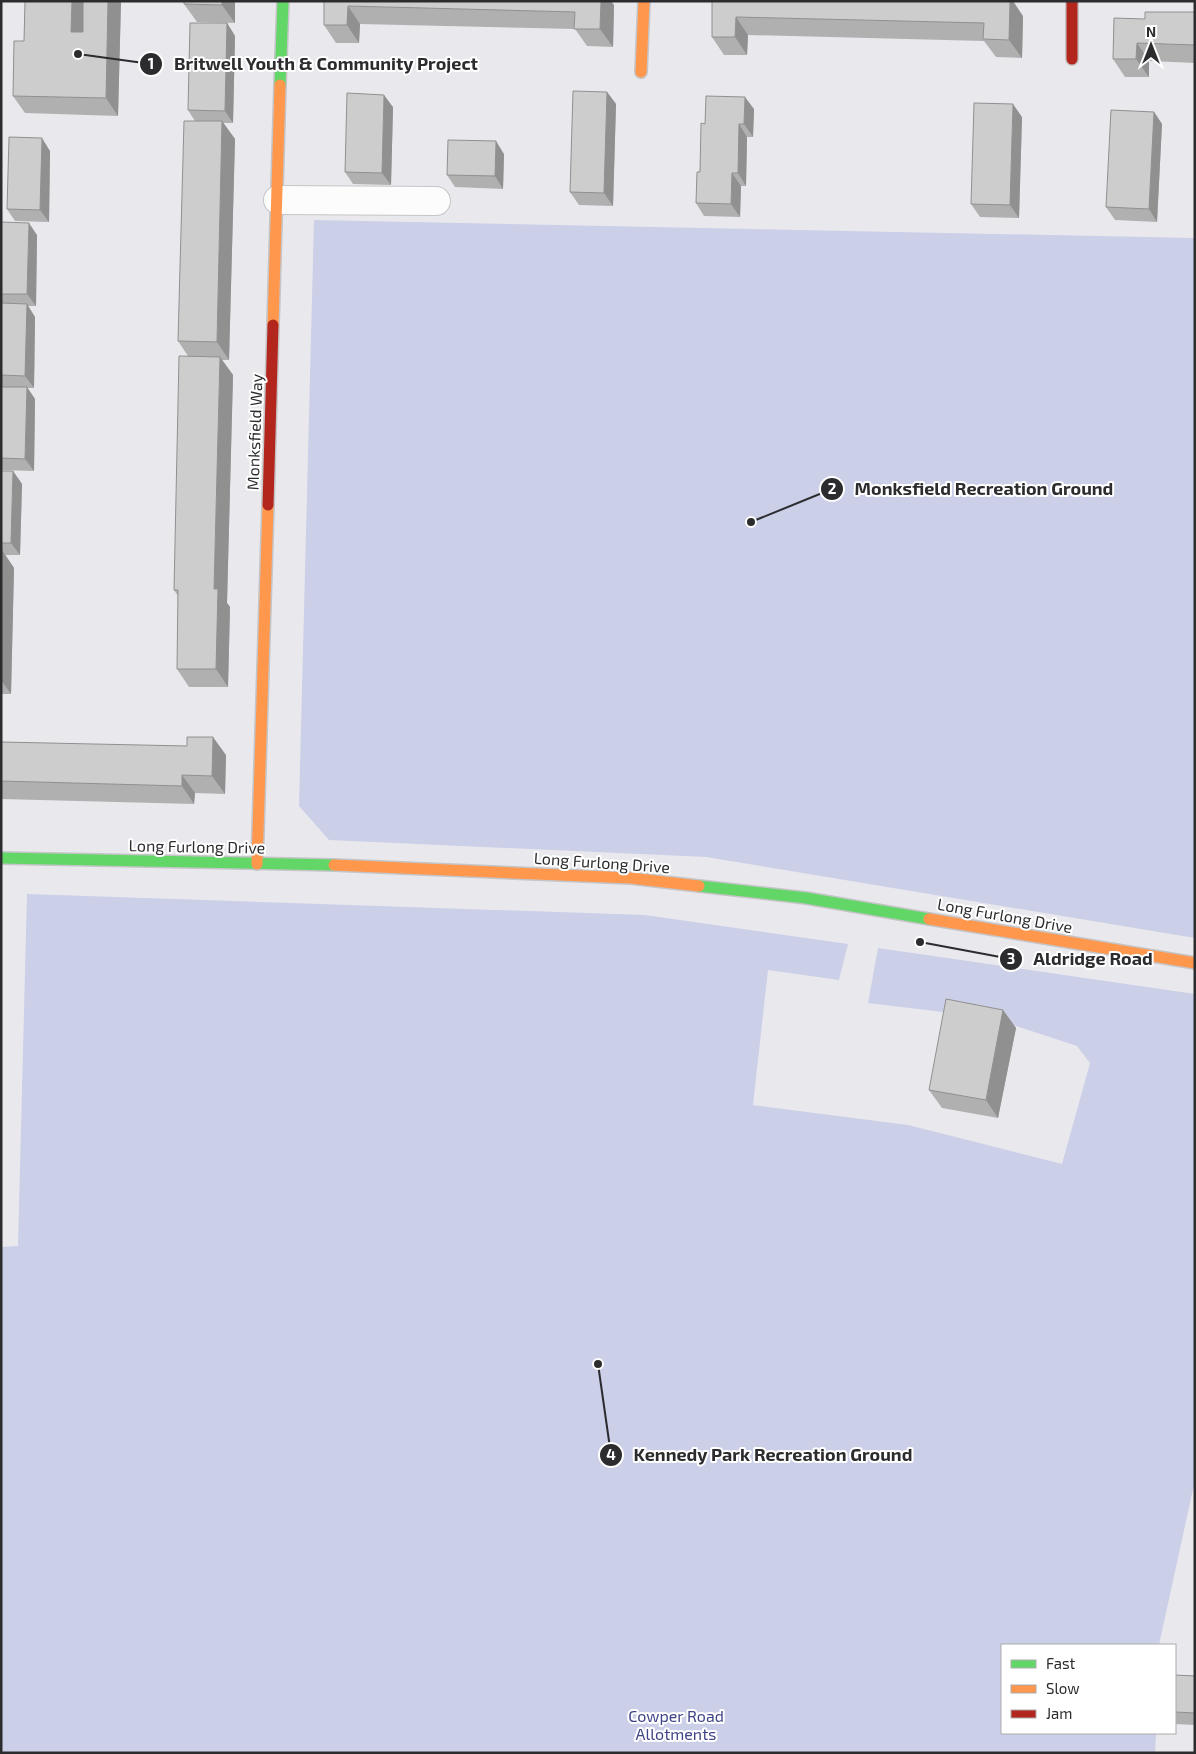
<svg xmlns="http://www.w3.org/2000/svg" width="1196" height="1754" viewBox="0 0 1196 1754" font-family="'Exo 2',sans-serif">
	<style>
		.green { fill: #cbcfe8 }
		.lines { fill: none; stroke-linecap: round; stroke-linejoin: round }
		.street-casing { stroke: #c5c5c8; stroke-width: 30 }
		.fast-casing { stroke: #c5c5c8; stroke-width: 14 }
		.slow-casing { stroke: #c5c5c8; stroke-width: 14 }
		.jam-casing { stroke: #c5c5c8; stroke-width: 14 }
		.street { stroke: #fcfcfc; stroke-width: 28 }
		.fast { stroke: #63d668; stroke-width: 11 }
		.slow { stroke: #ff974d; stroke-width: 11 }
		.jam { stroke: #b3261e; stroke-width: 11 }
		.wall { fill: #b1b0b1 }
		.shaded-wall { fill: #909090 }
		.building { fill: #cecdce; stroke: #909090 }
		.labels { text-anchor: middle; dominant-baseline: central; stroke-width: 4; stroke-linejoin: round; paint-order: stroke }
		.street-label { font-size: 16px; fill: #2c2c2f; stroke: #fff }
		.park-label { font-size: 16px; fill: #3f4586; stroke: #fff }
		.leader { fill: none; stroke: #2c2c2f; stroke-width: 2 }
		.callout-dot { fill: #2c2c2f; stroke: #fff; stroke-width: 2 }
		.mark-label { font-size: 15px; text-anchor: middle; font-weight: bold; fill: #fff }
		.callout-label { font-size: 18px; text-anchor: middle; font-weight: bold; fill: #2c2c2f; stroke: #fff; stroke-width: 4; stroke-linejoin: round; paint-order: stroke }
	</style>
	<rect width="100%" height="100%" fill="#e9e9ed"/>
	<g class="green">
		<path d="M314 220 1195 238V938L706 857 329 840 299 806Z"/>
		<path d="M27 894 645 915 848 944 839 980 768 970 753 1105 908 1125 1062 1164 1090 1063 1077 1046 992 1018 868 1003 878 948 1195 994V1480L1159 1645H1002V1733H1156L1155 1753H1V1247L18 1246Z"/>
	</g>
	<g class="lines">
		<defs>
			<path id="street" d="M278 200 436 201"/>
			<g id="fast">
				<path d="M280 85 283 1"/>
				<path d="M1 858 334 865"/>
				<path d="M699 886 806 898 929 919"/>
			</g>
			<g id="slow">
				<path d="M641 72 644 1"/>
				<path d="M273 325 280 85"/>
				<path d="M257 864 268 505"/>
				<path d="M334 865 630 878 699 886"/>
				<path d="M929 919 1195 963"/>
			</g>
			<g id="jam">
				<path d="M1072 1V59"/>
				<path d="M268 505 273 325"/>
			</g>
		</defs>
		<use href="#street" class="street-casing"/>
		<use href="#fast" class="fast-casing"/>
		<use href="#slow" class="slow-casing"/>
		<use href="#jam" class="jam-casing"/>
		<use href="#street" class="street"/>
		<use href="#fast" class="fast"/>
		<use href="#slow" class="slow"/>
		<use href="#jam" class="jam"/>
	</g>
	<g class="wall">
		<path d="M25 1H121L118 116 25 113 13 96 24 41Z"/>
		<path d="M235 1V23L197 22 184 4Z"/>
		<path d="M324 1 614 5 613 47 587 46 575 29 360 24 359 43H336L324 25Z"/>
		<path d="M712 1 1023 16 1022 58 996 57 984 41 748 35 747 55H724L712 37Z"/>
		<path d="M1195 12V63L1149 61V77H1125L1113 59 1145 19Z"/>
		<path d="M227 23 235 36 233 123H223L235 139 229 360H222L233 375 227 603 230 607 228 687H189L177 669 178 596 174 590 188 356 178 341 195 121 188 110Z"/>
		<path d="M607 92 616 104 613 206 579 205 570 192Z"/>
		<path d="M393 107 391 185 353 184 345 172Z"/>
		<path d="M754 109 753 137H747L746 186H741L740 217 704 216 696 203 705 124Z"/>
		<path d="M1154 112 1162 124 1157 222 1115 220 1106 207Z"/>
		<path d="M1022 117 1019 218 980 217 971 204Z"/>
		<path d="M50 151 49 222 15 221 7 209Z"/>
		<path d="M504 154 503 189 455 187 447 175Z"/>
		<path d="M1 222 37 235 36 306H28L35 317 34 388H27L35 399 34 471 1 470Z"/>
		<path d="M1 471H13L22 484 20 555H5L14 568 11 694H1Z"/>
		<path d="M1 742 226 755 225 794 195 793 194 804 1 799Z"/>
		<path d="M1003 1010 1016 1028 998 1118 942 1108 929 1090Z"/>
		<path d="M1175 1675 1195 1676V1725L1175 1724Z"/>
	</g>
	<g class="shaded-wall">
		<path d="M72 1H85L84 50 71 32Z"/>
		<path d="M108 1H121L118 116 106 98Z"/>
		<path d="M222 1H235V23L222 5Z"/>
		<path d="M601 1H611L614 5 613 47 600 29Z"/>
		<path d="M1010 1H1013L1023 16 1022 58 1009 40Z"/>
		<path d="M348 6 360 24 359 43 347 25Z"/>
		<path d="M736 17 748 35 747 55 735 37Z"/>
		<path d="M227 23 235 36 233 123 225 111Z"/>
		<path d="M1137 43 1149 61V77L1136 59Z"/>
		<path d="M607 92 616 104 613 206 604 193Z"/>
		<path d="M384 95 393 107 391 185 382 173Z"/>
		<path d="M745 97 754 109 753 137 744 124Z"/>
		<path d="M1013 104 1022 117 1019 218 1010 205Z"/>
		<path d="M1154 112 1162 124 1157 222 1149 209Z"/>
		<path d="M222 121 235 139 229 360 217 342Z"/>
		<path d="M739 124 747 137 746 186 738 173Z"/>
		<path d="M42 138 50 151 49 222 40 210Z"/>
		<path d="M496 141 504 154 503 189 495 176Z"/>
		<path d="M732 173 741 186 740 217 731 204Z"/>
		<path d="M29 223 37 235 36 306 27 294Z"/>
		<path d="M27 304 35 317 34 388 25 376Z"/>
		<path d="M220 357 233 375 227 603 230 607 228 687 216 669 214 589Z"/>
		<path d="M27 387 35 399 34 471 25 459Z"/>
		<path d="M13 471 22 484 20 555 11 543Z"/>
		<path d="M2 550 14 568 11 694 1 680Z"/>
		<path d="M213 737 226 755 225 794 212 776Z"/>
		<path d="M182 775 195 793 194 804 182 786Z"/>
		<path d="M1003 1010 1016 1028 998 1118 986 1100Z"/>
	</g>
	<g class="building">
		<path d="M25 1H72L71 32H83V1H108L106 98 13 96 14 41H24Z"/>
		<path d="M184 1H222V5L184 4Z"/>
		<path d="M324 1H601L600 29H574L575 12 348 6 347 25H324Z"/>
		<path d="M712 1H1010L1009 40 983 39 984 23 736 17 735 37H712Z"/>
		<path d="M1145 12H1195V45L1137 43 1136 59H1113L1114 18 1145 19Z"/>
		<path d="M190 23H227L225 111 188 110Z"/>
		<path d="M573 91 607 92 604 193 570 192Z"/>
		<path d="M347 93 384 95 382 173 345 172Z"/>
		<path d="M706 96 745 97 744 124H739L738 173H732L731 204 696 203 697 172H700L701 123 705 124Z"/>
		<path d="M974 103 1013 104 1010 205 971 204Z"/>
		<path d="M1111 110 1154 112 1149 209 1106 207Z"/>
		<path d="M184 121H222L217 342 178 341Z"/>
		<path d="M9 137 42 138 40 210 7 209Z"/>
		<path d="M448 140 496 141 495 176 447 175Z"/>
		<path d="M1 222 29 223 27 294H1Z"/>
		<path d="M1 303 27 304 25 376 1 375Z"/>
		<path d="M179 356 220 357 214 589H218L216 669H177L178 590H174Z"/>
		<path d="M1 387H27L25 459 1 458Z"/>
		<path d="M1 471H13L11 543H1Z"/>
		<path d="M187 737H213L212 776 182 775V786L1 781V742L187 746Z"/>
		<path d="M946 999 1003 1010 986 1100 929 1090Z"/>
		<path d="M1175 1675 1195 1676V1713L1175 1712Z"/>
	</g>
	<g class="labels">
		<g class="street-label">
			<text transform="translate(254 432) rotate(-88)">Monksfield Way</text>
			<text transform="translate(197 846) rotate(1)">Long Furlong Drive</text>
			<text transform="translate(602 862) rotate(4)">Long Furlong Drive</text>
			<text transform="translate(1005 915) rotate(10)">Long Furlong Drive</text>
		</g>
		<g class="park-label">
			<text x="676" y="1715">Cowper Road<tspan x="676" dy="18">Allotments</tspan></text>
		</g>
	</g>
	<path class="leader" d="M78 54L151 64M751 522L832 489M920 942L1011 959M598 1364L611 1455"/>
	<g class="callout-dot">
		<circle cx="78" cy="54" r="5"/>
		<circle cx="751" cy="522" r="5"/>
		<circle cx="920" cy="942" r="5"/>
		<circle cx="598" cy="1364" r="5"/>
		<circle cx="151" cy="64" r="12"/>
		<circle cx="832" cy="489" r="12"/>
		<circle cx="1011" cy="959" r="12"/>
		<circle cx="611" cy="1455" r="12"/>
	</g>
	<g class="mark-label">
		<text x="151" y="69">1</text>
		<text x="832" y="494">2</text>
		<text x="1011" y="964">3</text>
		<text x="611" y="1460">4</text>
	</g>
	<g class="callout-label">
		<text x="326" y="70">Britwell Youth &amp; Community Project</text>
		<text x="984" y="495">Monksfield Recreation Ground</text>
		<text x="1093" y="965">Aldridge Road</text>
		<text x="773" y="1461">Kennedy Park Recreation Ground</text>
	</g>
	<rect width="1196" height="1754" fill="none" stroke="#2c2c2f" stroke-width="5"/>
	<rect x="1001" y="1644" width="175" height="90" fill="#ffffff" stroke="#ababac"/>
	<rect x="1011" y="1660" width="25" height="8" fill="#63d668" stroke="#ababac"/>
	<text x="1046" y="1669" font-size="15" fill="#2c2c2f">Fast</text>
	<rect x="1011" y="1685" width="25" height="8" fill="#ff974d" stroke="#ababac"/>
	<text x="1046" y="1694" font-size="15" fill="#2c2c2f">Slow</text>
	<rect x="1011" y="1710" width="25" height="8" fill="#b3261e" stroke="#ababac"/>
	<text x="1046" y="1719" font-size="15" fill="#2c2c2f">Jam</text>
	<g transform="translate(1151 45)" stroke="#ffffff" stroke-width="4" paint-order="stroke">
	<path d="M0-4L9 19L0 12L-9 19Z" fill="#2c2c2f"/>
	<text y="-8" font-size="14" font-weight="bold" text-anchor="middle" fill="#2c2c2f">N</text>
	</g>
</svg>
